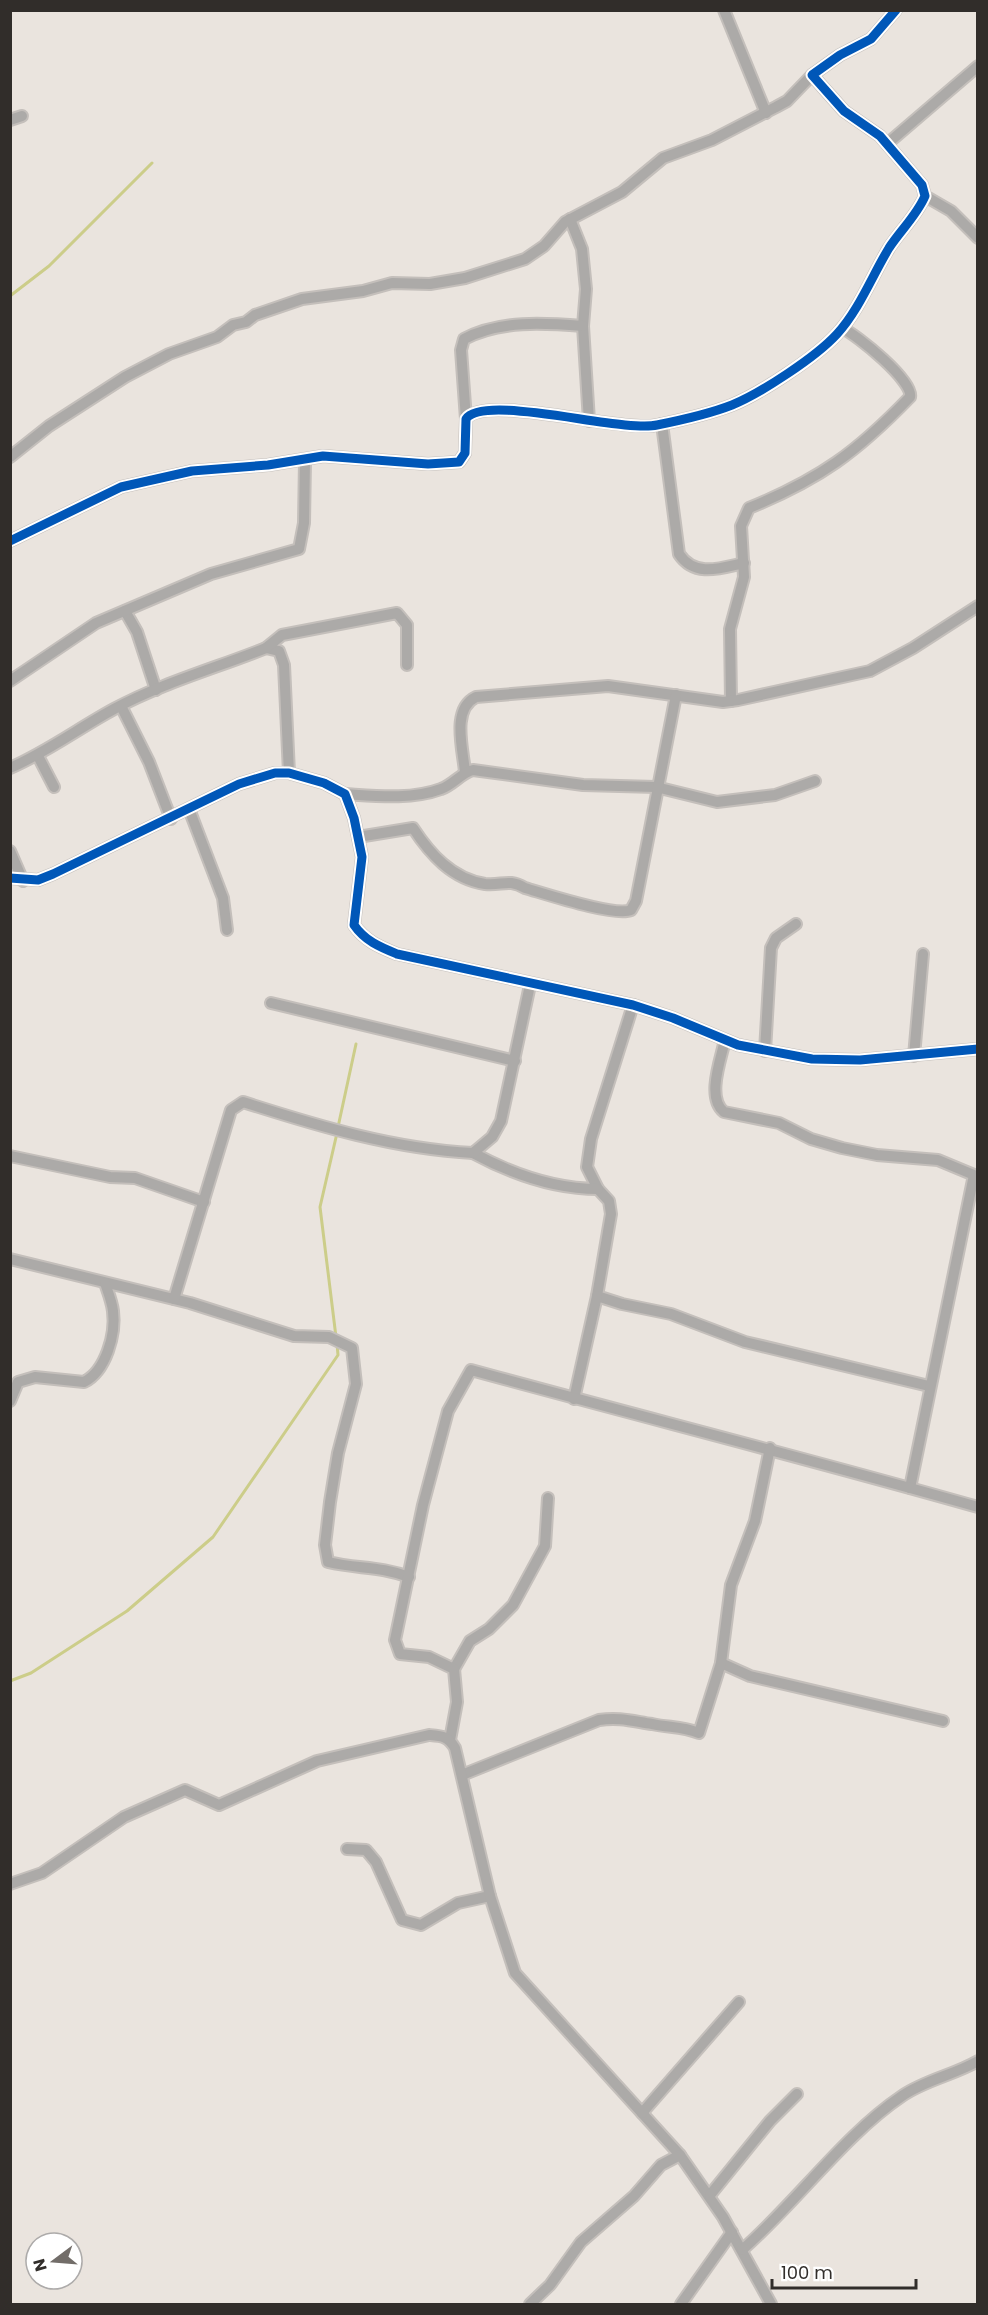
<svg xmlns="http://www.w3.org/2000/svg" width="988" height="2315" viewBox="0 0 988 2315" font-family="Poppins,sans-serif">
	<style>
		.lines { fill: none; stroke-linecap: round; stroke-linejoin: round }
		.stream { stroke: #cccd89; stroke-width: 3 }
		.street-casing { stroke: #c4bfbb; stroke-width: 14 }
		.street { stroke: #acaaa8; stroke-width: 10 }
		.cycleway-casing { stroke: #fff; stroke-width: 13 }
		.cycleway { stroke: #0057b8; stroke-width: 9 }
	</style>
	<rect width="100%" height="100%" fill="#eae4de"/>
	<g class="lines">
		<g class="stream">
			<path d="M10 296 49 266 152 163"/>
			<path d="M338 1127 356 1044"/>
			<path d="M336 1337 320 1207 337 1133"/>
			<path d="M10 1681 31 1673 127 1611 213 1537 338 1355 337 1344"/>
		</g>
		<defs>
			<g id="street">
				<path d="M724 10 766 113"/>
				<path d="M10 120 22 116"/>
				<path d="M887 144 978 66"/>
				<path d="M925 196 951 211 978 238"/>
				<path d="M570 219 582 249 586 289 583 326 589 421"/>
				<path d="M466 419 461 350 464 339C500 320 544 323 583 326"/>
				<path d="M662 424 679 554C695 578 721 568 744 563"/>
				<path d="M10 457 49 426 125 377 169 354 217 337 233 325 246 322 255 315 302 299 363 291 392 283 430 284 465 278 525 259 544 246 565 222 622 192 663 158 712 140 776 107 787 101 812 75"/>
				<path d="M10 541 121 487 192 471 268 465 323 456 428 464 459 462 465 453 466 419C484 393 622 433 657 425 682 420 709 414 732 405 761 393 816 357 837 334 859 310 872 276 889 248 900 231 917 215 925 196L922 185 880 136 844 111 812 75 840 55 871 39 896 10"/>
				<path d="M125 611 137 632 156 690"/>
				<path d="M266 648 279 651 284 665 289 773"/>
				<path d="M10 681 96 623 211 574 299 549 304 523 305 460"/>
				<path d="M731 701 730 629 744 577 741 526 749 508C820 479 857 452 910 397 914 381 857 335 842 328"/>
				<path d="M121 706 149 762 171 819"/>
				<path d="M38 756 54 787"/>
				<path d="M10 768C47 752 79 728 114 709 162 683 216 668 266 648L282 635 397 613 407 625V665"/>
				<path d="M465 772C463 749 451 709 476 697L608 686 723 702 738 700 870 671 913 648 978 606"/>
				<path d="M345 794C376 796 411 800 441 789 453 785 461 773 473 770L583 785 656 787 717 802 775 795 815 781"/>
				<path d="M189 809 223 898 227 930"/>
				<path d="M358 837 413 828C430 854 452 879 485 884 502 886 508 878 525 888 546 894 615 917 631 910L636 901 676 695"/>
				<path d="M10 851 23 881"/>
				<path d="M10 878 38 880 53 874 239 784 275 773H289L324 783 345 794 354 818 362 857 354 925C365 941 380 947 397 954L633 1005 673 1018 738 1045 812 1059 860 1060 978 1049"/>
				<path d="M271 1003 515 1061"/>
				<path d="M633 1005 591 1139 587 1167 598 1189 609 1201 611 1214 597 1296 622 1304 671 1314 745 1342 929 1386"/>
				<path d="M725 1040C721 1059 706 1098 724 1112L779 1123 811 1139 842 1148 877 1155 938 1160 974 1175 910 1488"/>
				<path d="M765 1051 771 948 776 938 796 924"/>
				<path d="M914 1056 923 954"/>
				<path d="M473 1153C510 1173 555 1189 598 1189"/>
				<path d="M10 1156 110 1177 135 1178 204 1202"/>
				<path d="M10 1259 190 1303 294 1336 329 1337 352 1348 356 1384 338 1453 330 1502 325 1545 328 1562C358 1569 380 1566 409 1577"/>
				<path d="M174 1299 231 1110 243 1102C318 1126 394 1149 473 1153L492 1137 501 1121 530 985"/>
				<path d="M574 1399 597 1296"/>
				<path d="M10 1401 18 1382 35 1377 84 1382C106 1371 116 1334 113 1311 112 1302 108 1292 105 1283"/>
				<path d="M721 1663 750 1676 943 1721"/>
				<path d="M454 1669 470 1641 489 1629 513 1605 545 1546 548 1498"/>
				<path d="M450 1740 457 1702 454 1669 429 1657 400 1654 395 1640 423 1505 448 1411 471 1370C639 1416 809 1459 978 1507"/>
				<path d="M462 1775 599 1720C619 1717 632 1721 652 1724 670 1728 681 1726 699 1733L721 1663 731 1585 755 1521 770 1448"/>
				<path d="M347 1849 366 1850 376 1862 402 1920 421 1925 458 1903 490 1896"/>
				<path d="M10 1884 42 1873 124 1817 185 1790 219 1805 317 1761 429 1735C442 1736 448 1736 455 1748L490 1896 515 1973 680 2155 723 2217 771 2304"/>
				<path d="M642 2113 739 2002"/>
				<path d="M710 2195 770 2121 797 2094"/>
				<path d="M742 2250C796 2203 844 2135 902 2096 925 2080 954 2075 978 2061"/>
				<path d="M530 2304 550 2285 581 2242 634 2196 661 2165 680 2155"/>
				<path d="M681 2304 732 2232"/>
			</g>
		</defs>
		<use href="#street" class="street-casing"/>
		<use href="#street" class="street"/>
		<defs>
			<g id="cycleway">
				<path d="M10 541 121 487 192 471 268 465 323 456 428 464 459 462 465 453 466 419C484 393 622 433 657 425 682 420 709 414 732 405 761 393 816 357 837 334 859 310 872 276 889 248 900 231 917 215 925 196L922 185 880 136 844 111 812 75 840 55 871 39 896 10"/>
				<path d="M10 878 38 880 53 874 239 784 275 773H289L324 783 345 794 354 818 362 857 354 925C365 941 380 947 397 954L633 1005 673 1018 738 1045 812 1059 860 1060 978 1049"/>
			</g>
		</defs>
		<use href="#cycleway" class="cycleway-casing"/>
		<use href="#cycleway" class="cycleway"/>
	</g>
	<rect width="988" height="2315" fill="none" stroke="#312d2a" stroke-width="24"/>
	<g transform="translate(54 2261) rotate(254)"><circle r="28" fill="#ffffff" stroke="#adabaa" stroke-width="1.5"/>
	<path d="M0-4.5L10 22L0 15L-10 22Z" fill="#726d69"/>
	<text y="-9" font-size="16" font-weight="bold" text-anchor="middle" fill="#312d2a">N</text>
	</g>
	<path d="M772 2279v9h144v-9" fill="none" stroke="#312d2a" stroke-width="3"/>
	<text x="781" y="2279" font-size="18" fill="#312d2a" stroke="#ffffff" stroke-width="4.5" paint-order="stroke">100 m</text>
</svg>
